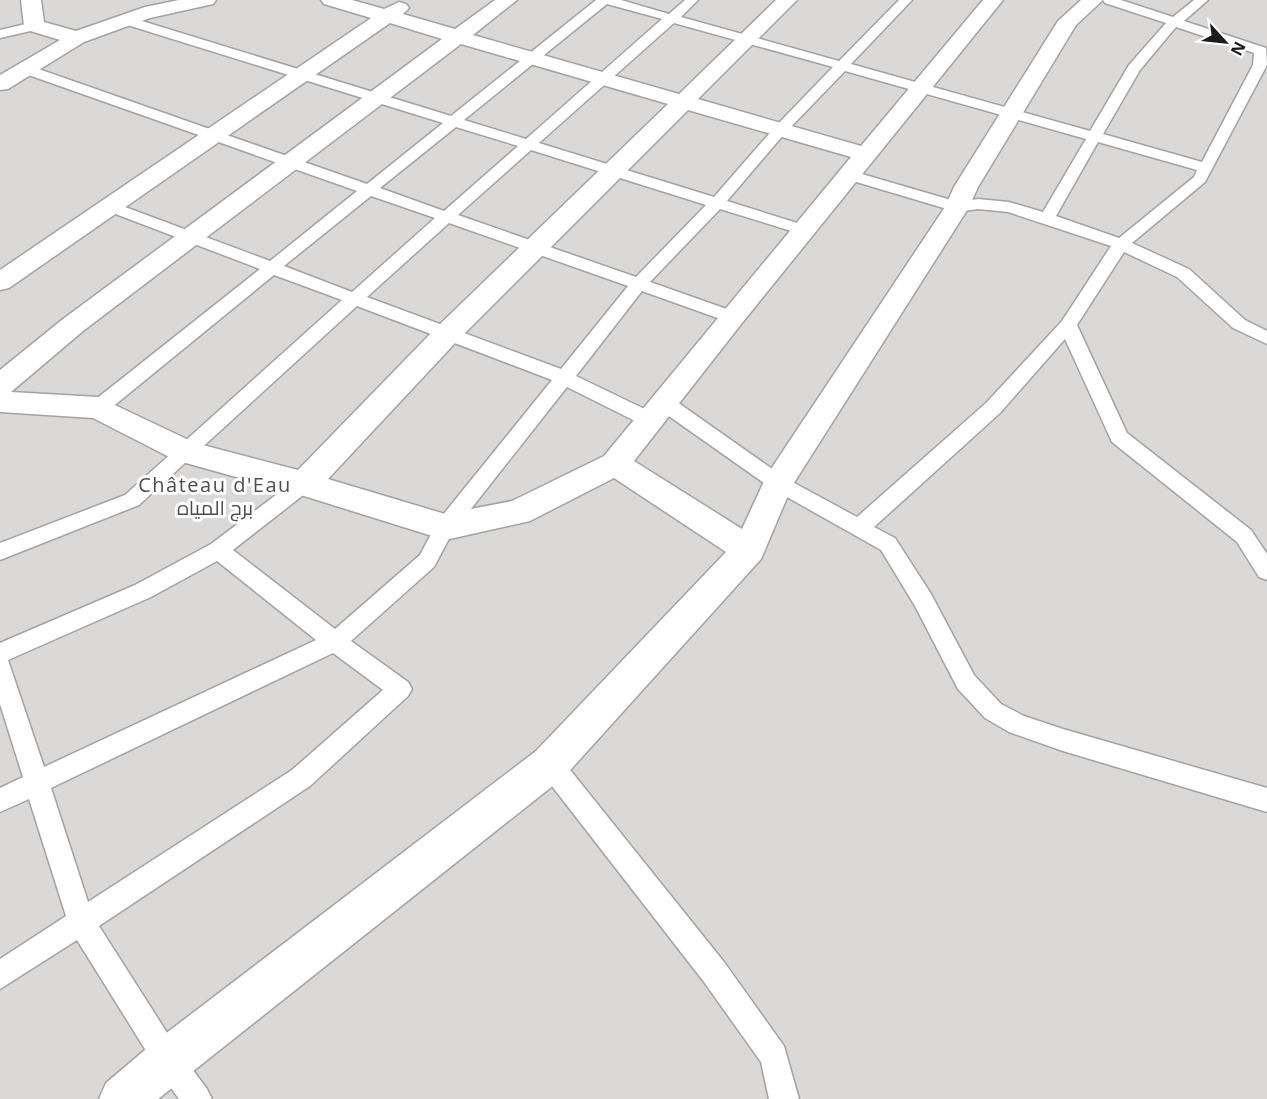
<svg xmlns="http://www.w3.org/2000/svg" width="1267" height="1099" viewBox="0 0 1267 1099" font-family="'Open Sans',Cairo,sans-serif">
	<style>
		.residential { fill: #dad9d8 }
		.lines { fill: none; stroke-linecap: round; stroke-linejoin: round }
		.lane-casing { stroke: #a2a2a2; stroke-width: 3 }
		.street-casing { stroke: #a2a2a2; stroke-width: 3 }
		.lane { fill: #fff; fill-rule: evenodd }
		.street { fill: #fff; fill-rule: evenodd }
		.labels { text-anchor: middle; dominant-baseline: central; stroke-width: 6; stroke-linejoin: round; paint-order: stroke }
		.quarter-label { font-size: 20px; letter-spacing: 1.5px; fill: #4e4e4e; stroke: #fff }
	</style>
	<rect width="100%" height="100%" fill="#edebe1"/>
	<rect class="residential" x="0" y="0" width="1267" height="1099"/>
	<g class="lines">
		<defs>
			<g id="lane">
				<path d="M596 0H621L669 14 685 0H698L681 17 839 61 899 0H912L851 64 1090 131 1129 65 1166 23 1105 3 1103 0H1121L1173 17 1194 0H1208L1184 21 1266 48 1267 65 1205 182 1132 243 1189 269 1245 320 1267 331V344L1233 328 1177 277 1124 252 1077 325 1127 433 1251 530 1267 554V580L1259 577 1237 542 1112 442 1065 339 1000 413 874 527 895 538 931 594 974 675 1001 704 1024 716 1063 729 1267 788V812L1063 751 1009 732 985 718 958 689 915 606 881 550 771 488 656 407 654 402 656 397 663 395 670 397 785 478 857 517 986 403 1062 321 1111 246 1008 212 978 209 957 212 843 178 840 175 843 172 848 170 958 202 978 199 1009 202 1043 212 1086 139 845 71 785 133 727 201 810 227 812 230 810 233H798L720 209 650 282 738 313 741 317 738 321H726L642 291 576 376 657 415 659 420 657 425 650 427 643 425 567 387 452 533 434 567 351 641 408 682 412 689 408 696 310 786 99 926 178 1050 207 1089 212 1099H179L158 1070 77 940 0 989V959L66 916 29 799 0 812V788L23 777 0 704V643L135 585 211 544 297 479 304 476 311 479 314 484 311 489 233 550 335 629 420 555 438 521 552 380 357 306 139 505 0 560V543L125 495 342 300 274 275 105 413 98 415 91 413 89 408 91 403 260 269 105 210 103 207 105 204H117L270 261 357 191 20 72 18 69 20 66H30L367 184 443 123 121 23 119 20 125 16 129 17 451 116ZM607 4 662 19 526 139 464 120ZM674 23 833 67 775 127 714 197 539 143ZM1176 27 1254 53 1253 65 1202 162 1103 134 1140 70ZM456 127 518 146 444 211 380 188ZM1098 142 1197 170 1194 177 1119 238 1056 216ZM531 150 706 205 636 277 458 215ZM371 196 435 218 352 292 284 266ZM449 223 628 286 561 369 367 297ZM217 561 316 640 44 767 8 660 151 597ZM333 653 383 690 292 770 88 902 51 788Z"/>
				<path d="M34 22 39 23 40 26 39 29 0 38V30Z"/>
				<path d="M550 753 559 756 724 962 784 1046 799 1099H769L761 1062 704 982 541 772 538 764 541 756Z"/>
			</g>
			<g id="street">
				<path d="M21 0H41L44 22 76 31 145 7 179 0H216L213 4 150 18 84 42 8 89 0 90V75L60 40 27 30 24 26Z"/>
				<path d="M321 0H352L384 9 399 2 406 4 409 8 403 14 455 29 495 0H517L473 35 679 94 776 0H797L698 99 861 146 983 0H1003L742 323 634 461 742 529 767 475 945 207 954 187 1058 21 1081 0H1103L1076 25 978 187 969 207 792 486 761 559 564 777 158 1099H99L106 1083 152 1044 536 751 726 552 614 478 530 521 445 540 304 496 175 460 93 418 0 412V370L63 319 442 39 390 23 9 288 0 290V270L371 18 324 4ZM461 44 668 104 437 327 298 470 195 443 98 397 11 392 83 331ZM688 110 851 157 604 456 512 501 445 514 328 479 457 341Z"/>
			</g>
		</defs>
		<use href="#lane" class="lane-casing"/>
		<use href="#street" class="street-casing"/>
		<use href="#lane" class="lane"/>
		<use href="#street" class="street"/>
	</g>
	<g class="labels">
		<g class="quarter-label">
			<text x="215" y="484">Château d'Eau<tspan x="215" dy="23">برج المياه</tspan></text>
		</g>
	</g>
	<g transform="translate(1225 42) rotate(117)" stroke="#ffffff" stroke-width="4.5" paint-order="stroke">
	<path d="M0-4.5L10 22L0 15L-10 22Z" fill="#1b1b1b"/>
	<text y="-9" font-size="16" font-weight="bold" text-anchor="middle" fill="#1b1b1b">N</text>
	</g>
</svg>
